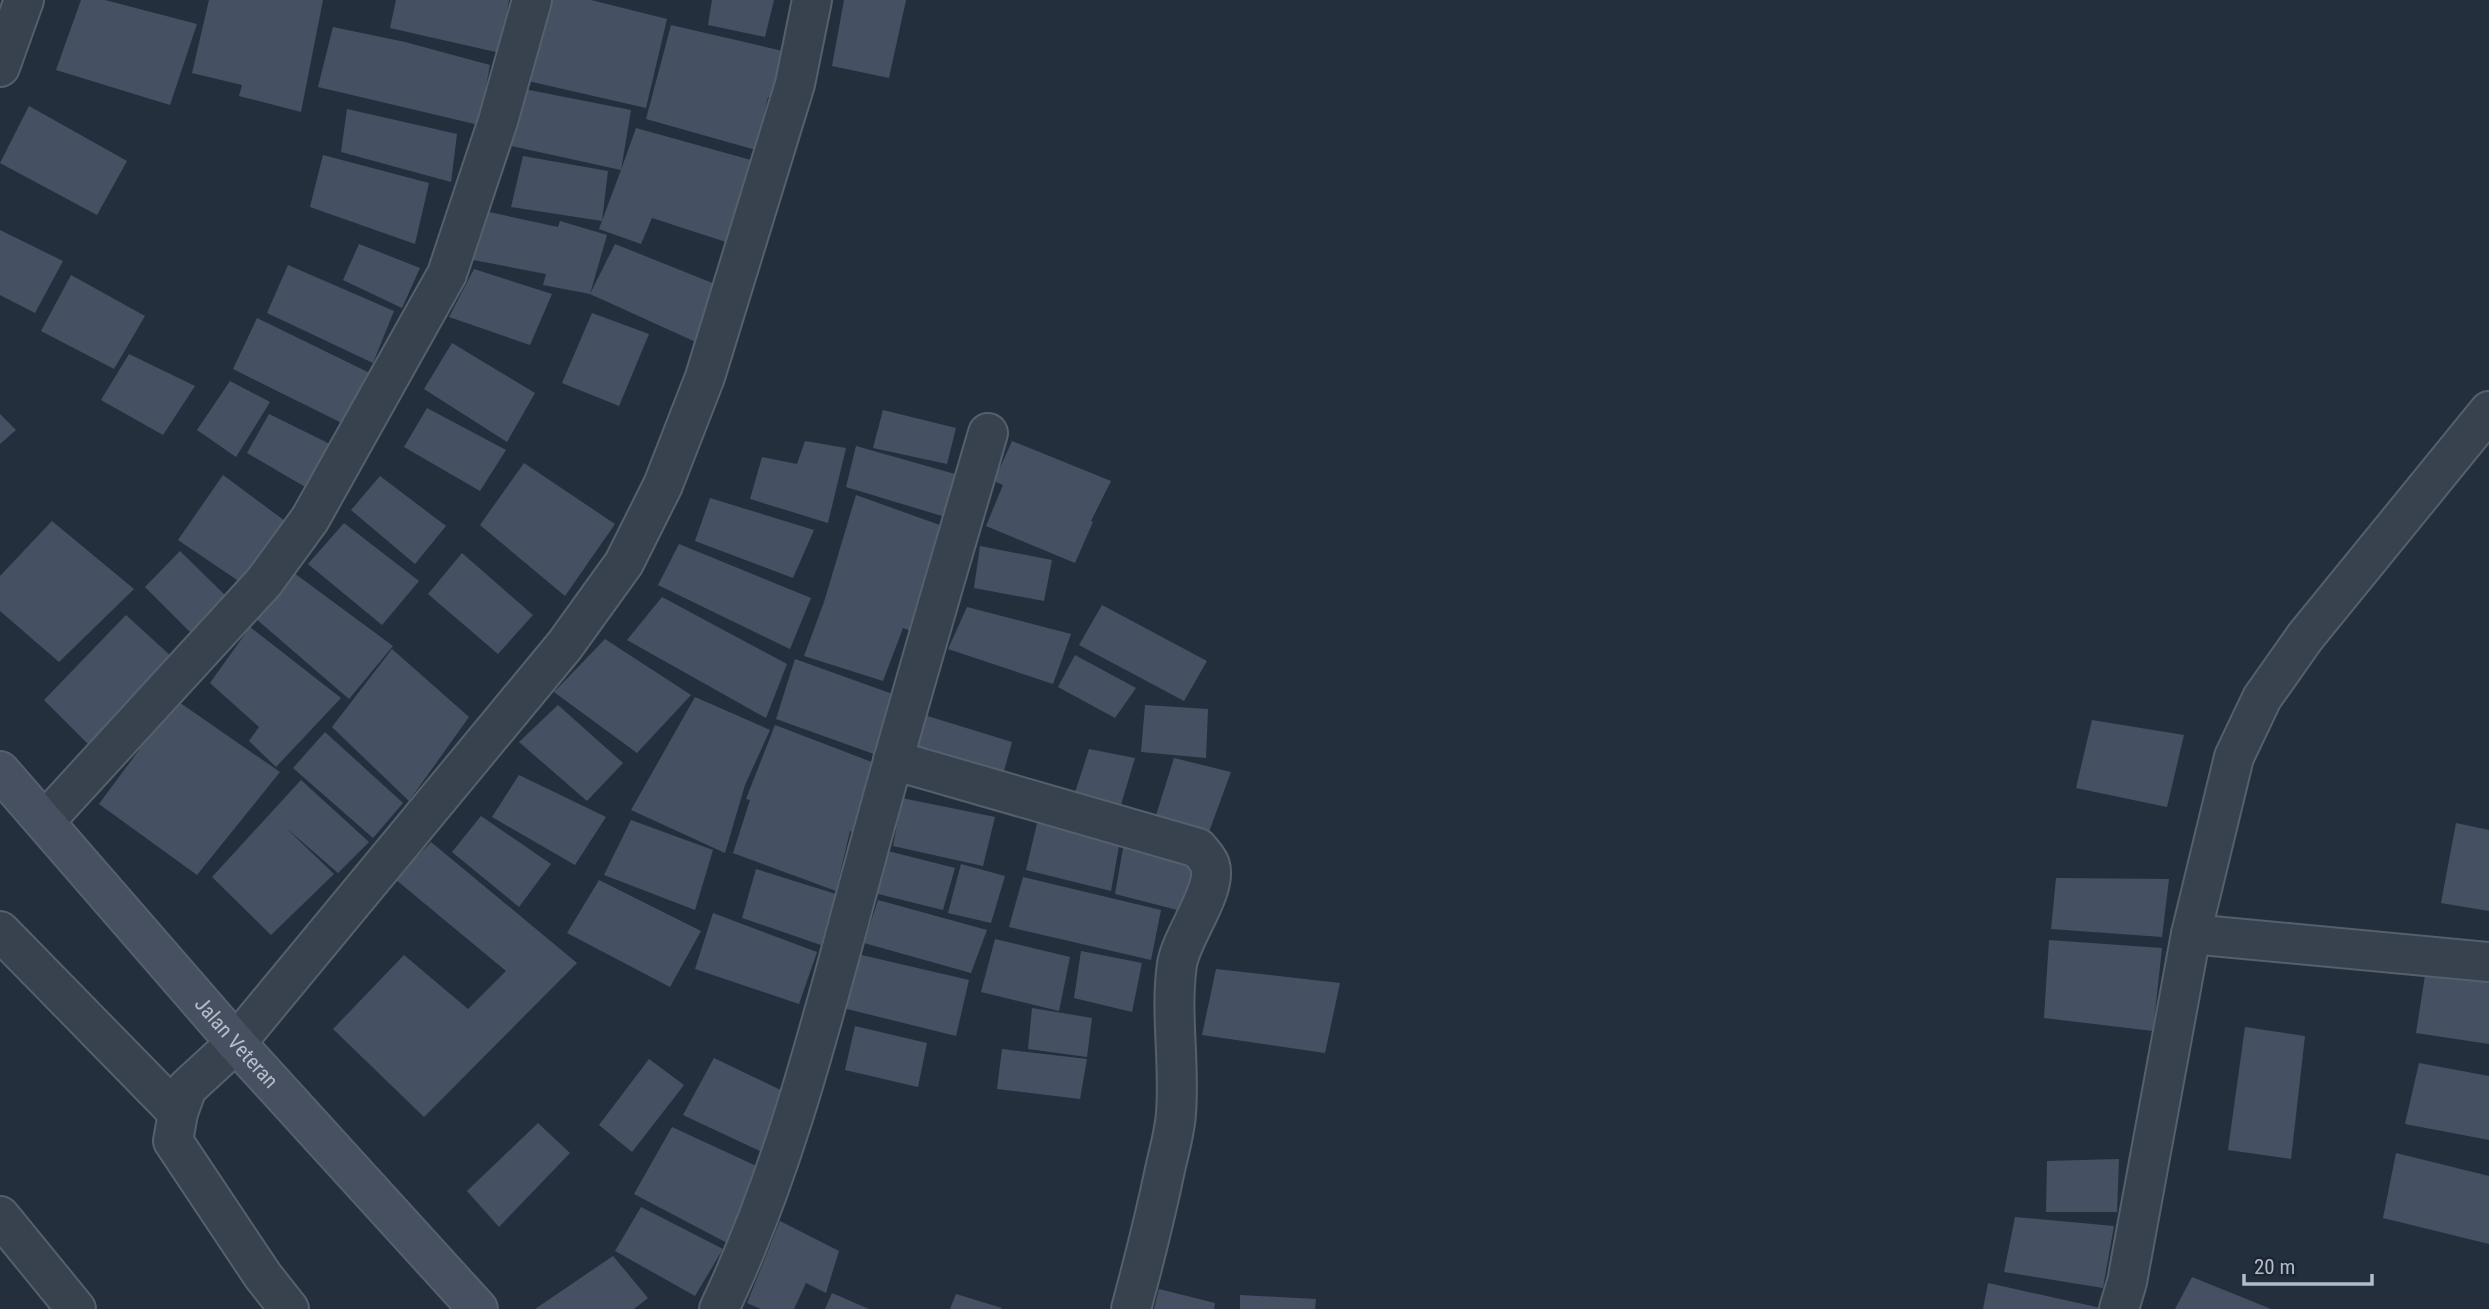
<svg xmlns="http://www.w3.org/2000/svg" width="2489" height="1309" viewBox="0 0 2489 1309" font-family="'Roboto Condensed',sans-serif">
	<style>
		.building { fill: #455162 }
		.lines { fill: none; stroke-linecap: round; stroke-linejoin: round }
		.minor-casing { stroke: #565f6c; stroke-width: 42 }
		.tertiary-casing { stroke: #565f6c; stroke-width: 42 }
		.secondary-casing { stroke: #565f6c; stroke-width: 42 }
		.minor { stroke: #38414e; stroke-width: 38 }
		.tertiary { stroke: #38414e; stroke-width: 38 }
		.secondary { stroke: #465061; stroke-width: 38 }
		.labels { text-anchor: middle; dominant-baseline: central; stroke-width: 5; stroke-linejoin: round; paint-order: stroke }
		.street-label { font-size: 21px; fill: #b4bcc9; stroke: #1d2633 }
	</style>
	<rect width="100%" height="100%" fill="#242f3e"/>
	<g class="building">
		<path d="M81 0H105L197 24 170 105 56 70Z"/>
		<path d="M209 0H323L301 112 239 96 242 85 192 73Z"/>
		<path d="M396 0H509L500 53 390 28Z"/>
		<path d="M552 0H591L667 19 646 108 528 81Z"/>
		<path d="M712 0H774L765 37 708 25Z"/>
		<path d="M844 0H906L889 78 832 66Z"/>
		<path d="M671 25 783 51 772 97H768L756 150 646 119Z"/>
		<path d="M333 27 405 42 490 65 479 125 318 87Z"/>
		<path d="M524 89 631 110 621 170 636 128 751 160 726 242 652 218 641 244 599 229 621 170 507 145Z"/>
		<path d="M29 106 127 161 97 215 0 163Z"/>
		<path d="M347 109 457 134 451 182 341 152Z"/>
		<path d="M323 155 429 183 415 244 310 207Z"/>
		<path d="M523 156 608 171 602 221 511 207Z"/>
		<path d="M484 211 558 227 560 221 607 235 590 294 615 244 725 288 698 343 590 294 543 285 546 274 473 260Z"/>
		<path d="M0 230 63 261 35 313 0 295Z"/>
		<path d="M359 244 420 268 402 308 343 280Z"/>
		<path d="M288 265 394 311 373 363 267 313Z"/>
		<path d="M474 269 552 294 530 345 449 317Z"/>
		<path d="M71 275 145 316 114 369 41 331Z"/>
		<path d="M592 313 649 334 619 406 562 383Z"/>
		<path d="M257 318 378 377 354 429 233 369Z"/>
		<path d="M452 343 535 393 507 442 424 389Z"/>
		<path d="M129 354 195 386 163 435 101 400Z"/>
		<path d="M230 381 270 402 236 457 197 430Z"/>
		<path d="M427 408 506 450 480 491 404 447Z"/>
		<path d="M883 410 956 428 947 464 873 448Z"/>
		<path d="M0 414 16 430 0 444Z"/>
		<path d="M269 414 330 444 307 488 247 453Z"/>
		<path d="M805 441 846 448 828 523 750 499 762 457 797 464Z"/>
		<path d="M1012 441 1111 481 1091 521 1093 522 1075 563 986 526 1003 485 994 481Z"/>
		<path d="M856 446 962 476 952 519 846 487Z"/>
		<path d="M524 463 615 524 565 596 480 525Z"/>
		<path d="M223 475 293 527 240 582 178 540Z"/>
		<path d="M380 476 446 526 415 564 351 510Z"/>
		<path d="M856 495 951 529 920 634 903 628 883 681 804 656 824 602Z"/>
		<path d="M710 498 814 530 793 578 695 541Z"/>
		<path d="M52 521 134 589 59 662 0 611V576Z"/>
		<path d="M344 523 419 581 382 625 308 564Z"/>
		<path d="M679 544 811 598 790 649 658 585Z"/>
		<path d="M980 546 1052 560 1044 601 974 588Z"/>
		<path d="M180 551 229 599 193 635 145 587Z"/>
		<path d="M462 553 533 615 498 654 428 594Z"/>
		<path d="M290 570 393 646 349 699 255 618Z"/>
		<path d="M662 597 787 664 766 718 627 640Z"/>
		<path d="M1102 605 1207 661 1184 701 1079 645Z"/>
		<path d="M967 607 1071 634 1053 684 948 649Z"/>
		<path d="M126 615 172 657 88 744 44 700Z"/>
		<path d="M250 627 341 698 276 767 249 741 259 727 210 683Z"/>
		<path d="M605 639 691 695 637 753 554 692Z"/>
		<path d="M392 649 469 717 409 801 332 727Z"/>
		<path d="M1075 655 1136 688 1115 718 1058 687Z"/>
		<path d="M795 659 901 697 885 758 776 719Z"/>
		<path d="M695 697 770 730 745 785 725 853 631 810Z"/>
		<path d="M176 700 280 772 197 875 99 804Z"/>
		<path d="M558 705 623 763 587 801 519 742Z"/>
		<path d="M1145 705 1208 709 1206 758 1141 752Z"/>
		<path d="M921 714 1012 742 999 789 906 758Z"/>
		<path d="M2092 720 2184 735 2167 807 2076 788Z"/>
		<path d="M775 725 877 764 858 834 850 831 836 891 733 853 750 800 746 799Z"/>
		<path d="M325 732 403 803 373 838 293 768Z"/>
		<path d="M1089 749 1135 758 1117 818 1071 805Z"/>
		<path d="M1174 758 1231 772 1206 840 1153 825Z"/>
		<path d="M519 775 606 817 575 865 492 817Z"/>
		<path d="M301 780 369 842 338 873 285 827 334 874 271 935 212 877Z"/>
		<path d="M902 798 995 817 983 866 893 846Z"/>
		<path d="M481 816 551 864 519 907 452 852Z"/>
		<path d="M1038 819 1121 835 1111 891 1026 870Z"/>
		<path d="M631 820 713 850 695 910 604 875Z"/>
		<path d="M2456 823 2489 830V911L2441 903Z"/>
		<path d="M1125 837 1200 856 1189 913 1115 894Z"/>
		<path d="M431 842 577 963 424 1117 333 1029 404 955 468 1009 506 971 395 879Z"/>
		<path d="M880 849 955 868 943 910 870 892Z"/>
		<path d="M961 864 1005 876 991 923 948 913Z"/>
		<path d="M756 869 836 894 821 945 742 918Z"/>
		<path d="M1023 877 1161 910 1151 960 1009 927Z"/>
		<path d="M2056 878 2169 879 2162 937 2051 929Z"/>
		<path d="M599 880 701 931 670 987 567 933Z"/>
		<path d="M878 900 987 930 971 973 864 943Z"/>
		<path d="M713 913 817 952 799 1004 695 969Z"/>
		<path d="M995 939 1070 957 1059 1011 981 992Z"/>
		<path d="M2049 940 2162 948 2153 1031 2044 1018Z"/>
		<path d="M1081 951 1142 963 1132 1012 1074 998Z"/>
		<path d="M853 953 969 980 956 1036 839 1007Z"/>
		<path d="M2427 963 2489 972V1044L2416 1033Z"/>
		<path d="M1216 969 1340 983 1325 1053 1202 1035Z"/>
		<path d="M1032 1008 1092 1018 1087 1057 1028 1049Z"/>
		<path d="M855 1026 927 1043 918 1087 845 1070Z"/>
		<path d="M2245 1027 2305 1036 2291 1159 2228 1150Z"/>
		<path d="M1002 1049 1087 1059 1080 1099 997 1089Z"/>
		<path d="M714 1058 791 1095 766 1154 683 1115Z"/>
		<path d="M649 1059 684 1085 632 1152 599 1125Z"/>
		<path d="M2419 1063 2489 1076V1140L2405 1124Z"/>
		<path d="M538 1123 570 1153 499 1227 467 1191Z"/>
		<path d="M672 1127 767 1171 731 1245 634 1194Z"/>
		<path d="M2396 1153 2489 1176V1244L2383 1218Z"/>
		<path d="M2119 1159 2117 1212H2046L2047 1161Z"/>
		<path d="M641 1207 723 1249 695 1296 615 1251Z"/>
		<path d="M2015 1217 2114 1226 2103 1288 2004 1272Z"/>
		<path d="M780 1221 839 1251 826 1293 806 1283 794 1309H761L747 1303Z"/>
		<path d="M613 1256 648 1298 634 1309H535Z"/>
		<path d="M2192 1277 2271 1309H2175Z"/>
		<path d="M1988 1283 2101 1308V1309H1983Z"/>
		<path d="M1159 1289 1215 1303 1214 1309H1154Z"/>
		<path d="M832 1293 869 1309H825Z"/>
		<path d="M956 1294 1002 1308 1001 1309H950Z"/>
		<path d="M1240 1295 1316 1299 1315 1309H1240Z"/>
	</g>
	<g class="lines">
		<defs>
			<g id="minor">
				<path d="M0 67 24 0"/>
				<path d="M893 760 1198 848C1202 853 1208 859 1210 865 1218 890 1182 935 1177 964 1170 1013 1180 1063 1176 1113 1175 1130 1170 1148 1166 1165 1156 1213 1144 1261 1131 1309"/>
				<path d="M45 821 264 582 310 519 447 274 498 121 532 0"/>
				<path d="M0 931 178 1113"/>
				<path d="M2191 934 2489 962"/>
				<path d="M236 1043 565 645 624 563 663 485 705 377 795 84 812 0"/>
				<path d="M0 1216 76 1309"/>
				<path d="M719 1309C786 1169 823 1016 864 866 903 721 946 577 988 433"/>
				<path d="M2119 1309 2127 1282 2191 934 2234 757 2262 698 2305 637 2489 411"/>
			</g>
			<path id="tertiary" d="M236 1043 187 1088 178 1113 173 1141 263 1276 289 1309"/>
			<g id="secondary">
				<path id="s1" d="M0 771 236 1043 478 1309"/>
			</g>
		</defs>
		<use href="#minor" class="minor-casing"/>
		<use href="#tertiary" class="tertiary-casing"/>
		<use href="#secondary" class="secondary-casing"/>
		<use href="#minor" class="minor"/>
		<use href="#tertiary" class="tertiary"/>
		<use href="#secondary" class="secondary"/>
	</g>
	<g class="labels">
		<g class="street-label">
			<text stroke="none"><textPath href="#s1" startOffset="360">Jalan Veteran</textPath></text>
		</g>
	</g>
	<path d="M2244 1274v10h128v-10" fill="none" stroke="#b4bcc9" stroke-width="3.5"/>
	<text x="2254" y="1274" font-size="21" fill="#b4bcc9" stroke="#1d2633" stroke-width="5" paint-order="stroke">20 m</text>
</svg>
